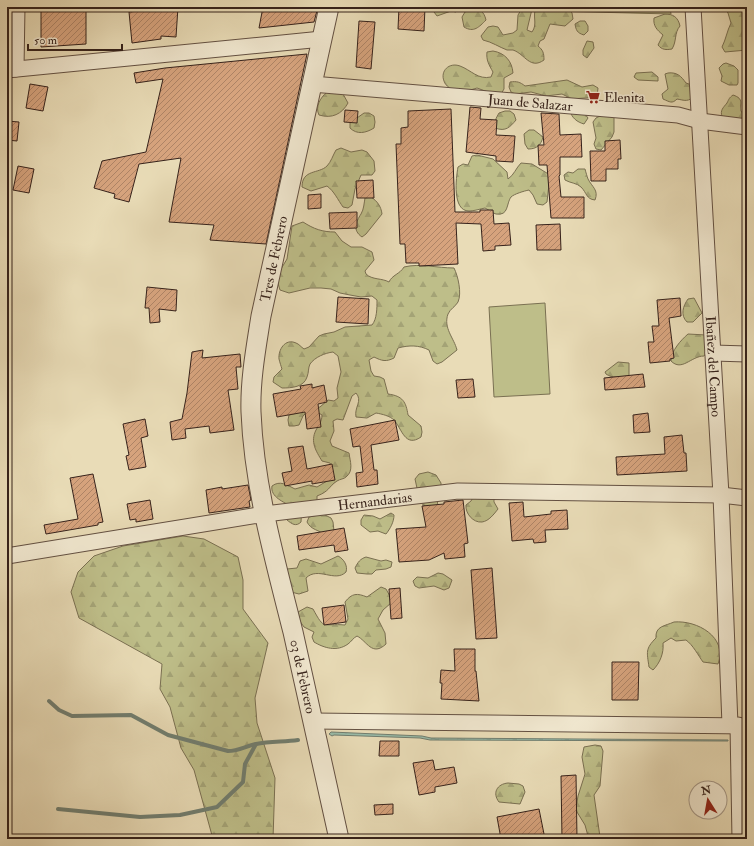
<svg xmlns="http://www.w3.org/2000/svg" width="754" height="846" viewBox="0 0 754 846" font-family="'IM FELL Double Pica',serif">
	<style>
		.forest { fill: url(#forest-firs); stroke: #7a7052 }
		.pitch { fill: #bebe89; stroke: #7a7052 }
		.water { fill: url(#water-ripples); stroke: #717e70 }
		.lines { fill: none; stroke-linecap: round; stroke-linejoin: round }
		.stream { stroke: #717e70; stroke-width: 4 }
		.building { fill: url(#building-hatch); stroke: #36221b }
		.minor-casing { stroke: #635042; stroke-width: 17 }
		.tertiary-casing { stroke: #635042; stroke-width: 21 }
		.minor { stroke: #f1e8d0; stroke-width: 15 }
		.tertiary { stroke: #f1e8d0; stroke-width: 19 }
		.labels { text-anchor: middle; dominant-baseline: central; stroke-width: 3.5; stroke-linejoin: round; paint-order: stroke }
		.poi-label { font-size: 14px; fill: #36221b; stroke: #f1e8d0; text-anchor: start }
		.street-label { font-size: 14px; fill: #36221b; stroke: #f1e8d0 }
	</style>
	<defs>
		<pattern id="forest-firs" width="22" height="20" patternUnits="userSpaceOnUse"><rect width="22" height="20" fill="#bebe89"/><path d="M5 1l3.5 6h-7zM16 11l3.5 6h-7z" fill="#a4a376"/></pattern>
		<pattern id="water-ripples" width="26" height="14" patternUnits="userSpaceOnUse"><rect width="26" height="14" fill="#99bca9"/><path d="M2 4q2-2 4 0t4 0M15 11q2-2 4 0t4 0" fill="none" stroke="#84a191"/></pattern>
		<pattern id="building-hatch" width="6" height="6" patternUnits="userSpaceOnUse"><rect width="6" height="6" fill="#d6a37d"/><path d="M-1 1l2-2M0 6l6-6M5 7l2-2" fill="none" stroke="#ae8466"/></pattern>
	</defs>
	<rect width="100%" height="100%" fill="#e9dcb7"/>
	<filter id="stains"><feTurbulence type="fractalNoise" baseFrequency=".005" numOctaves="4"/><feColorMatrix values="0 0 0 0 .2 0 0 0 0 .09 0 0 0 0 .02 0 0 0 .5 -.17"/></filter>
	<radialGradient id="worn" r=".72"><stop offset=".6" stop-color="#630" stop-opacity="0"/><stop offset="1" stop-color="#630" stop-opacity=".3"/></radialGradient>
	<g class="forest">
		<path d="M431 7H458L456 12 451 11 437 16 434 12Z"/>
		<path d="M724 7H747V50L725 52 722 47C726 39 727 31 731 23L728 13Z"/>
		<path d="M536 8 569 9 572 13 573 19 565 26 550 24 544 39 540 41 538 46C543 50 544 53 544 60 530 70 525 54 513 50 511 50 509 50 507 50 499 47 492 42 483 40L481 36 488 27 493 26 498 27 503 35 513 33 517 30 518 15 521 10 532 9 527 30 532 32C538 24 532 16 536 8Z"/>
		<path d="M470 9C479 8 484 11 486 20 479 27 474 33 464 27L462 17 465 12Z"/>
		<path d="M665 14C673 14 678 17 680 26 674 33 677 41 672 49 666 50 662 50 658 45L663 35C657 30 653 26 654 18Z"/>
		<path d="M580 21H585L588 26V31L584 35C577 33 576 30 575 24Z"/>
		<path d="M587 41 593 42 594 48 587 58 583 55V50Z"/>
		<path d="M493 51C505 53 512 61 513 73L504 78V89L501 94 496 95 477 88 457 94C453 90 445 86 444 81 440 71 449 62 460 66 471 70 478 80 491 77L493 72C489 65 486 60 487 52Z"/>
		<path d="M726 63 734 66 738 70V83L737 85H729L721 81 722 76 719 68 723 64Z"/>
		<path d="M652 72 658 77V81L638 80 634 77 636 73Z"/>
		<path d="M668 73C677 72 681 76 686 83L692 85V98C687 102 683 100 677 99 672 104 670 102 663 99L662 94 668 89 665 74Z"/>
		<path d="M567 80 582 87 593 85 598 88 597 97 572 99 562 94 546 96 531 92 515 94 511 92 509 87 510 82C517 81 520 82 525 86Z"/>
		<path d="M327 92 343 94 348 103C342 114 332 119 319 115 315 107 320 98 327 92Z"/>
		<path d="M733 95C745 99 739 104 741 111 742 113 744 115 744 117L739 119 722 117C720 110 723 108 727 103 729 99 729 98 733 95Z"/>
		<path d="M505 111H510L514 114 516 120C510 127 506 132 495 128 494 122 496 118 499 113Z"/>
		<path d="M570 111 585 114 588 118 584 124C577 122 572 118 570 111Z"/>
		<path d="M364 113H369L374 116 375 122 374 128C366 133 357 135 350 128V123Z"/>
		<path d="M606 113H611L614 117V132L612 137 601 150 596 149 594 144 596 138 593 122 596 118Z"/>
		<path d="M529 130H534L543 137C541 145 537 149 528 149L525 144 524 134Z"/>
		<path d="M341 148 351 152 362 150 367 152 374 161 375 171 372 175H361L355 189 352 205 348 208 343 207C338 200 334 191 327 186L311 191 302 187C302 169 319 174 327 166 331 162 333 155 336 150Z"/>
		<path d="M477 155 493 159 507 172 508 179C514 175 516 168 521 163L532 164 550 175 547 202 543 205 537 204 533 195 529 190C524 191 514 194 511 197 506 204 509 216 496 214 492 213 489 210 485 208 480 209 474 211 469 211 452 211 456 178 458 167L463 164 468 165 472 156Z"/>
		<path d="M578 169H585C586 173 587 176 588 179 592 187 599 190 595 200 586 199 587 193 581 187 577 183 570 183 565 180L564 175 568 172 573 173Z"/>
		<path d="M371 197C377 201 381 206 382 214L366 234 362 237C352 230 356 222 361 214 364 209 364 203 365 198Z"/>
		<path d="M303 222C314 229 322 232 335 232L342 241 351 247H362L372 252 374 260 365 271 366 274C372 280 382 278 389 282 392 275 400 274 404 267 420 263 437 268 454 268 458 276 462 293 458 302 456 306 450 309 448 314 443 328 454 338 457 350L442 362 437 364 433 361 429 350C419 345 409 345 398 348L394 358C386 362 382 361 374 357L369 360 371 371 374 376 380 377 384 379 388 394C403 396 406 402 408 415L421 426 422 432 421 437C405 448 402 429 394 420 390 416 382 414 376 413L367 418 356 417C354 407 363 401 356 393L352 396 343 420 337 419 333 421 334 431 330 441 332 446 349 453C350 461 354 471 346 477 344 479 340 479 337 481 328 487 330 491 317 496V501L302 504 301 522C296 527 292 524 287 520L286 515 292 507C284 502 270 497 272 486 280 480 287 485 295 489L309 485 317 487 327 481 332 468 330 463 322 461C316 451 310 442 316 430 319 425 322 421 322 415L317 412H307L303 416 299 425 294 426H289L288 420 289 415 320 407 328 400 334 401 338 398 337 388 341 372 338 356 333 352C325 353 315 357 310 364 308 368 309 372 307 377 304 387 292 388 282 388L273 382 274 377 282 369C281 366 280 363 279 359 278 350 285 338 296 343 299 344 301 347 304 349L309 347 319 336 324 334 334 332 345 327 372 325C377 319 377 308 377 300L372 296 361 297 350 295 340 293 331 289 321 288H310L289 293 280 290 277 280 281 269 287 259 292 226Z"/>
		<path d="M694 298 702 313 693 322H687C680 315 683 306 688 299Z"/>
		<path d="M688 334 706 335 707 352 704 356C691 356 682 372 671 361 671 351 681 340 688 334Z"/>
		<path d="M618 362 629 363V375L627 377C619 376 613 379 606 374L605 372Z"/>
		<path d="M428 472 436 475 441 483V488L437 498 438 507H426L420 502 415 479 419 474Z"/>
		<path d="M476 492 494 497V502L498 509C494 514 489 521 482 522 473 523 465 513 466 505L471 501Z"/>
		<path d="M391 513 394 515C394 522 390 529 386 534L378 531 370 532 361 525V520L364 515 373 516 380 519Z"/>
		<path d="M323 514 331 518 333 522 334 531 326 535C319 530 311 530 307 522L309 517Z"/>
		<path d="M183 536 204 539 238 557 243 580V609L268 643 255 698 257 723 275 778 273 839H213L194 770 181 748 170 707 160 689 162 664 79 618 71 592 78 572 94 556 123 546Z"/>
		<path d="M338 556C344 559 348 566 346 572 335 583 318 566 306 578L308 591 299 594 291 592 287 569 297 568 300 561 306 559 321 564Z"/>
		<path d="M366 557 381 561 386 560 392 562 391 567 386 569 376 570 372 574H367L357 573 355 568C358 562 360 559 366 557Z"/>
		<path d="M438 573 443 574 452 580 449 588 444 590 434 586 419 588 415 586 413 581 417 577 428 578Z"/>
		<path d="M381 587 386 589 391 598V603L383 610 378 619 385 633 386 644C372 657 367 641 357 636 353 638 351 642 348 644 337 652 324 648 314 642L312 637 314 632 304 627 297 617 298 612 307 607 313 609C325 631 322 623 345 625L348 619 345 602C352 593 357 593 367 597Z"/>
		<path d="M674 622C697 620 728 637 718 664L703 662C698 655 693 645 686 640L676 641 671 638 663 643C664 653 660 663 653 670L649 667C647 652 645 649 656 638 655 626 665 626 674 622Z"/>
		<path d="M595 745 601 746 603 751 600 786 594 795 600 837 599 839H593L588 836 585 825 577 812 576 808 578 796 585 774 582 757 584 747Z"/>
		<path d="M508 783 519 784 523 786 525 792 520 804 499 802C492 793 497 784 508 783Z"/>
	</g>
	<g class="pitch">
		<path d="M470 7H670L671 14 470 9Z"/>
		<path d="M545 303 550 394 494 397 489 307Z"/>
	</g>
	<path class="water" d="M331 732 422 736 431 738 728 740V741L430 740 420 738 334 735 332 736 329 734Z"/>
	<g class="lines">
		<g class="stream">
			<path d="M49 701 59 710 72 716 131 715 168 735 228 751C238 751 246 746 256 744 270 741 284 742 298 740"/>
			<path d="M58 809 140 817 180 815 217 807 243 782 245 764 256 744"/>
		</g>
	</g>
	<g class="building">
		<path d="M41 7H86V44L41 47Z"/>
		<path d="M149 7H178L176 37 161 36V39L132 43 129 12 149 10Z"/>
		<path d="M263 7H318L314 22 259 28Z"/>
		<path d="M399 7H425L424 31 398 29Z"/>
		<path d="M359 21 375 22 371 69 356 67Z"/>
		<path d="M307 54 266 244 210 240 214 225 169 222 181 158 139 164 129 202 114 198 115 194 94 188 102 161 146 152 163 79 136 83 134 73 165 68Z"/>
		<path d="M30 84 48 87 43 111 26 108Z"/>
		<path d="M470 107 481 108 480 119 497 120 496 135 515 136 513 162 496 161V156L466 152Z"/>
		<path d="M451 109 455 212H480V210H493L494 224 509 223 511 245 495 246V250L483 251 481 224 456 223 458 264 419 266V263H406L405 244H400L396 144H401V128L408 127V111Z"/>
		<path d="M345 110 358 111 357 123 344 122Z"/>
		<path d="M541 113 559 114 560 135 581 134 582 157H560V175L559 176 561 197H584V218H551L547 165H539L538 145H544Z"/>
		<path d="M7 121 19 122 17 141 7 140Z"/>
		<path d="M620 140 621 159H618V169H606V181H591L590 151H605V141Z"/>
		<path d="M18 166 34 169 29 193 13 190Z"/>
		<path d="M373 180 374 198H357L356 181Z"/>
		<path d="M321 194V208L308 209V195Z"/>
		<path d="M357 212V228L330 229 329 213Z"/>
		<path d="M560 224 561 250H537L536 225Z"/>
		<path d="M147 287 177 290 176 311 159 309 160 322 150 323 149 308H145Z"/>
		<path d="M338 297 369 299 368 324 336 322Z"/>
		<path d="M680 298 681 316 669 318 674 358 670 359V361L650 363 648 342H654L652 326H659L657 300Z"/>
		<path d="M203 350 202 358 240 354 241 367H236L238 389 228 390 234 430 210 433 209 426 185 429 186 438 172 440 170 422 182 419 187 393 192 352Z"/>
		<path d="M643 374 645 387 605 390 604 378Z"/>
		<path d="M473 379 475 397 458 398 456 380Z"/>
		<path d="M312 384V388L324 385 327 402 318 404 321 427 307 429 305 412 277 417 273 394 301 389 300 386Z"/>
		<path d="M648 413 650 432 634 433 633 415Z"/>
		<path d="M145 419 148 436 141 438 146 467 129 470 126 456 129 455 123 424Z"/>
		<path d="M395 420 399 440 371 445 374 470H377L378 484 357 487 356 473 363 472 360 446 353 447 350 429Z"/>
		<path d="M682 435 684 453H686L687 471 617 475 616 457 665 454 664 437Z"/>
		<path d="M303 446 307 469 332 464 335 480 312 484V481L285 486 282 473 292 471 288 448Z"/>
		<path d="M93 474 103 522 98 523V525L46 534 44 525 78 519 70 478Z"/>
		<path d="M248 485 251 500 249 501 250 507 209 513 206 490 222 487V489Z"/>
		<path d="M150 500 153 519 136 522V519L130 520 127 504Z"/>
		<path d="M463 500 468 543 464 544 465 557 445 559 444 553 429 560 399 562 396 529 426 527 422 506 444 504V502Z"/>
		<path d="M523 502 524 517 551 514V511L567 510 568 529 545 530 546 542 534 543 533 539 512 541 509 503Z"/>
		<path d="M344 528 348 550 335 552 334 545 299 550 297 536Z"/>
		<path d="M492 568 497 638 476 639 471 570Z"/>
		<path d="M400 588 402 618 391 619 389 589Z"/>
		<path d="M344 605 346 622 324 625 322 608Z"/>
		<path d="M454 649H475V671H476L479 701 441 699 442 683H440L441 670 455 671Z"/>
		<path d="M612 662H639L638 700H612Z"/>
		<path d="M380 741H399V756H379Z"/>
		<path d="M433 760 435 770 454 767 457 783 435 787V792L419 795 413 763Z"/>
		<path d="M576 775 577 839H562L561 776Z"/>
		<path d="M393 804V814L375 815 374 805Z"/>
		<path d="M539 809 545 839H501L497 817Z"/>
	</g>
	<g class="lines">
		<defs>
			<g id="minor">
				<path id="s1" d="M693 7 721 495 730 725"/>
				<path d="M16 69 17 7"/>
				<path d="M7 70 322 39"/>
				<path id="s2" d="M312 84 678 115 700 121 747 127"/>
				<path d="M713 353 747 354"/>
				<path id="s3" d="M7 556 265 514 458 491 721 495 747 498"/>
				<path d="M313 721 747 726"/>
				<path d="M738 725 740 839"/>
			</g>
			<g id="tertiary">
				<path id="s4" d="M329 7 261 316C256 348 250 380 251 412 254 487 275 560 293 632 309 701 324 770 339 839"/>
			</g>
		</defs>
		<use href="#minor" class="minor-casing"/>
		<use href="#tertiary" class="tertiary-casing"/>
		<use href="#minor" class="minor"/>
		<use href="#tertiary" class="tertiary"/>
	</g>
	<defs>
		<symbol id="supermarket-bare" viewBox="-9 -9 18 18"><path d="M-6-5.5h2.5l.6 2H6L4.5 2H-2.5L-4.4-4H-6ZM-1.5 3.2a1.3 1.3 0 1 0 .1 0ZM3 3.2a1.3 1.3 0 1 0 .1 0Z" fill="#8f2418" stroke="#f1e8d0" stroke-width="2.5" paint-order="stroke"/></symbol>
	</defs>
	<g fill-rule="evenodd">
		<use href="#supermarket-bare" x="583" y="87" width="20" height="20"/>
	</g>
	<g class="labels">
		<g class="poi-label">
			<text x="604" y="97">Elenita</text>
		</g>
		<g class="street-label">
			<text stroke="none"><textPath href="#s2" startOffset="219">Juan de Salazar</textPath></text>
			<text transform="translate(274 259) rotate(-78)">Tres de Febrero</text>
			<text stroke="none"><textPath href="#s1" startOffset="360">Ibañez del Campo</textPath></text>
			<text stroke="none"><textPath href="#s3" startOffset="372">Hernandarias</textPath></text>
			<text stroke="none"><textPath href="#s4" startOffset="683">03 de Febrero</textPath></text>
		</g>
	</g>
	<rect width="754" height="846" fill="none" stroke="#e9dcb7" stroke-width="24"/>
	<rect x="8" y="8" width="738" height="830" fill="none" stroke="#36221b" stroke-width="2"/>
	<rect x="12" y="12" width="730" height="822" fill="none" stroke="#36221b"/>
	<g transform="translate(708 800) rotate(349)"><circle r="19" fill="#f1e8d0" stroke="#a69988"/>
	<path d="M0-3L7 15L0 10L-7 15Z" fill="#8f2418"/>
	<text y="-6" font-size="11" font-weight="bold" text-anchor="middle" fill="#36221b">N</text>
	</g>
	<path d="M28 44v6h94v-6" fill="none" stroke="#36221b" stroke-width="2"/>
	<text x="34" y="44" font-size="12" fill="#36221b" stroke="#f1e8d0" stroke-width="3" paint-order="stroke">50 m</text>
	<rect width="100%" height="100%" filter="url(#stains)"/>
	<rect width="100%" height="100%" fill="url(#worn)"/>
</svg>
